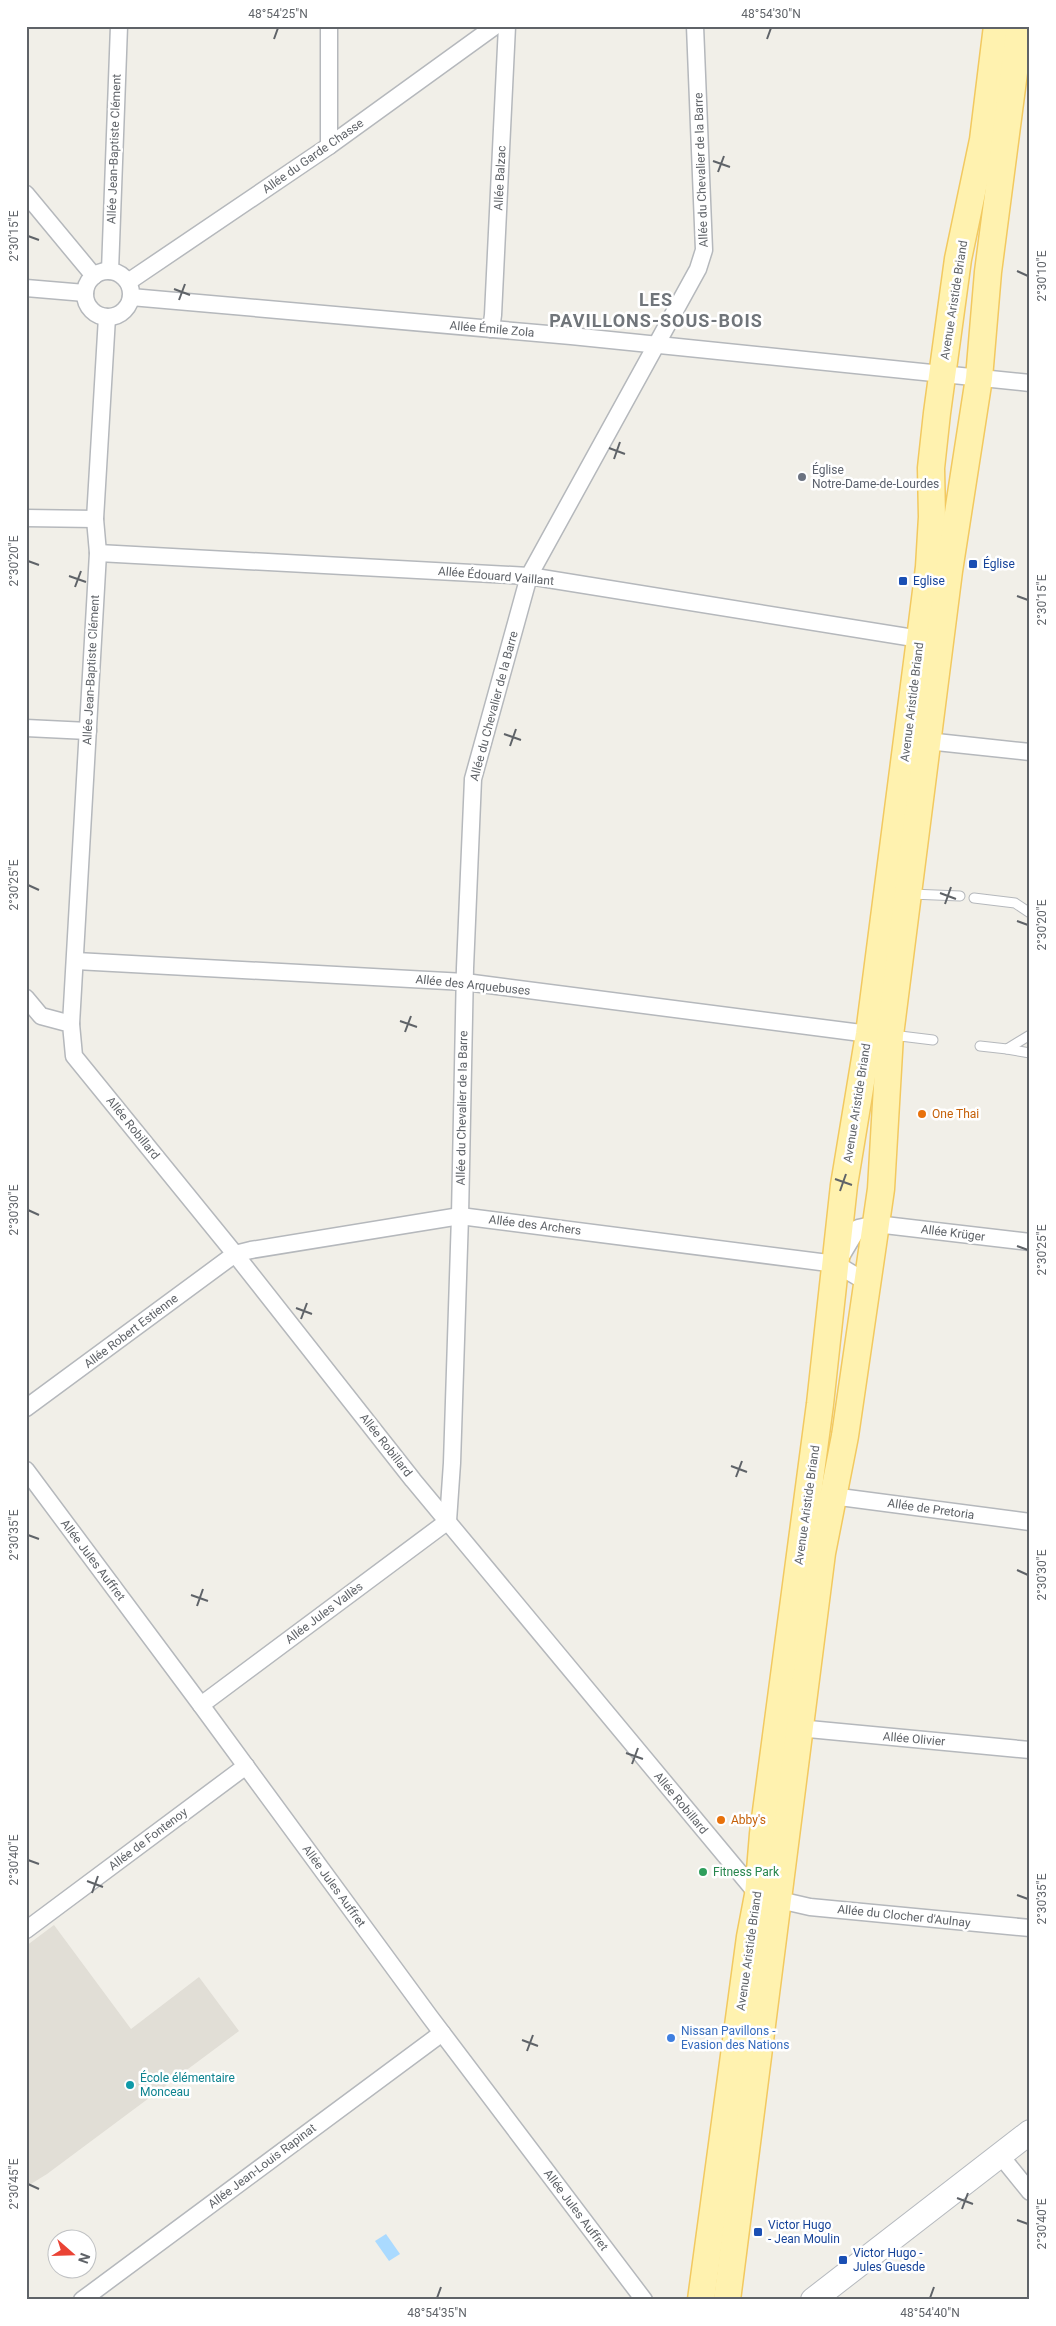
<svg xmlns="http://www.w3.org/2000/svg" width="1056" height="2326" viewBox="0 0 1056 2326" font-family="Roboto,sans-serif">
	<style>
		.education { fill: #e1ded6 }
		.water { fill: #aadaff }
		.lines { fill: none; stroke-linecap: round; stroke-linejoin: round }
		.lane-casing { stroke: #b5b8bc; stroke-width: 11 }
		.street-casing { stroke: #b5b8bc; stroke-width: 19 }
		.secondary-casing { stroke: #b6babf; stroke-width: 26 }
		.primary-casing { stroke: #f2c960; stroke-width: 29 }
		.lane { stroke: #fff; stroke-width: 9 }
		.street { stroke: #fff; stroke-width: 16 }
		.secondary { stroke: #fff; stroke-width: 24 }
		.primary { stroke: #fff2af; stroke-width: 26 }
		.ticks { fill: none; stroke: #5f6368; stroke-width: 2 }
		.worship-dot { fill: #6b7280; stroke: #fff; stroke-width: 2 }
		.transit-dot { fill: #1a4fb4; stroke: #fff; stroke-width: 2 }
		.food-dot { fill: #e8710a; stroke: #fff; stroke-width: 2 }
		.leisure-dot { fill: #2e9e5b; stroke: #fff; stroke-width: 2 }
		.shop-dot { fill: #3f7fe0; stroke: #fff; stroke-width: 2 }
		.culture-dot { fill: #0f9aa8; stroke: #fff; stroke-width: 2 }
		.labels { text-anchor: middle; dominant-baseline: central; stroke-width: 5; stroke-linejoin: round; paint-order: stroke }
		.street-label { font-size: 12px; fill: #5f6368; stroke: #fff }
		.worship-label { font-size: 12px; fill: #5b616d; stroke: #fff; text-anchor: start }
		.transit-label { font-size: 12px; fill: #164399; stroke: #fff; text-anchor: start }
		.food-label { font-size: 12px; fill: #c56008; stroke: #fff; text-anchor: start }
		.leisure-label { font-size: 12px; fill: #27864d; stroke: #fff; text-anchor: start }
		.shop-label { font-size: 12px; fill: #366cbe; stroke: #fff; text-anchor: start }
		.culture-label { font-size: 12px; fill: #0d838f; stroke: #fff; text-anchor: start }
		.district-label { font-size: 18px; font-weight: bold; letter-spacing: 1px; fill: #70757a; stroke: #fff }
		.neatline { fill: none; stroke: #5f6368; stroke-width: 2 }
		.ticks-label { font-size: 12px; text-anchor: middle; fill: #5f6368 }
	</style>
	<rect width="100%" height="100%" fill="#f1efe8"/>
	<path class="education" d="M54 1925 131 2029 199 1977 239 2031 47 2174 26 2187V1946Z"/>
	<path class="water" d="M386 2234 400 2254 389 2261 375 2241Z"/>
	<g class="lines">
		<defs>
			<g id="lane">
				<path d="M911 894 960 896"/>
				<path d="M974 898 1015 903 1030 913"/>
				<path d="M892 1035 933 1040"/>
				<path d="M980 1046 1007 1049 1030 1035"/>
				<path d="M1007 1049 1030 1053"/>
			</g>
			<g id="street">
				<path d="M329 146V26"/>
				<path d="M26 194 94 276"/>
				<path d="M110 271 119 26"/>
				<circle cx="108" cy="294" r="23"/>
				<path d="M128 282 329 146 495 26"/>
				<path d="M26 288 85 293"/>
				<path d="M131 297 571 336 1030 383"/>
				<path d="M491 329 493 315 507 26"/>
				<path d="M26 518 95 519"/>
				<path d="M98 553 529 576 920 639"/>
				<path d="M26 728 88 731"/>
				<path d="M927 741 1030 752"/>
				<path d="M76 961 465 982 869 1034"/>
				<path d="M26 998 41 1016 71 1024 74 1056 235 1254 413 1480 758 1895 810 1907 1030 1928"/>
				<path d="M71 1024 98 553 95 519 107 317"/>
				<path d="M840 1258 858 1228 876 1224 1030 1242"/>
				<path d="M26 1408 235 1254 251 1250 460 1216 836 1264 868 1283"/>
				<path d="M26 1470 201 1705 430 2017 644 2300"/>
				<path d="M832 1496 1030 1522"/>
				<path d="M201 1705 448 1521 452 1463 460 1216 465 968 473 779 529 576 698 269 704 250 695 26"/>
				<path d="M798 1728 1030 1750"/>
				<path d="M26 1930 246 1766"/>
				<path d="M1000 2155 1030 2192"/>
				<path d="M82 2300 442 2033"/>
			</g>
			<path id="secondary" d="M813 2300 1030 2132"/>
			<g id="primary">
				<path d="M701 2300 750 1937 758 1895 763 1834 820 1404 844 1185 869 1034 920 639 929 567 932 517 931 468 937 413 958 259 983 140 997 26"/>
				<path d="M727 2300 822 1553 845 1436 881 1189 890 1035 949 571 979 378 988 272 1020 26"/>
			</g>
		</defs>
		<use href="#lane" class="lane-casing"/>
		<use href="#street" class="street-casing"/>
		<use href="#secondary" class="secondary-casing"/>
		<use href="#primary" class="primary-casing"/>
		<use href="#lane" class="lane"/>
		<use href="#street" class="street"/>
		<use href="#secondary" class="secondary"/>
		<use href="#primary" class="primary"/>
	</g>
	<path class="ticks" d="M274 39 278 28M767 39 771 28M713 161 730 167M718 172 724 156M28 236 39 240M1017 271 1028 276M174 289 190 295M179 300 185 284M609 448 625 454M614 459 620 442M28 561 39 565M69 576 86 582M75 587 81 571M1017 596 1028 600M504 734 521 740M510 746 516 729M28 885 39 890M940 893 956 899M945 904 951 887M1017 921 1028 925M400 1021 417 1027M405 1032 411 1016M835 1179 852 1185M840 1191 846 1174M28 1210 39 1215M1017 1246 1028 1250M296 1308 312 1314M301 1319 307 1303M731 1466 747 1472M736 1477 742 1461M28 1535 39 1539M1017 1570 1028 1575M191 1595 208 1601M197 1606 203 1589M626 1753 643 1759M632 1764 638 1748M28 1860 39 1864M87 1881 103 1887M92 1893 98 1876M1017 1895 1028 1899M522 2040 538 2046M527 2051 533 2035M28 2184 39 2189M957 2198 973 2204M962 2209 968 2193M1017 2220 1028 2224M437 2298 441 2287M930 2298 934 2287"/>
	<circle class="worship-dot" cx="802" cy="477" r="5"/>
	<g class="transit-dot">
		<rect x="968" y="559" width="10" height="10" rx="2.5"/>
		<rect x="898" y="576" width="10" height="10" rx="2.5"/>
		<rect x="753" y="2227" width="10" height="10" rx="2.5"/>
		<rect x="838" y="2255" width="10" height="10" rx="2.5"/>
	</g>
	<g class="food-dot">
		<circle cx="922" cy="1114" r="5"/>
		<circle cx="721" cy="1820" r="5"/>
	</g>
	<circle class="leisure-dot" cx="703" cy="1872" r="5"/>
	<circle class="shop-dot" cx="671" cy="2038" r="5"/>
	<circle class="culture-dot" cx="130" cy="2085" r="5"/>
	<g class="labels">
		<g class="street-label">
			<text transform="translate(114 149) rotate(-88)">Allée Jean-Baptiste Clément</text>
			<text transform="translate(313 156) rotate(-35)">Allée du Garde Chasse</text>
			<text transform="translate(701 170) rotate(-92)">Allée du Chevalier de la Barre</text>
			<text transform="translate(500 178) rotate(-87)">Allée Balzac</text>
			<text transform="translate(954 300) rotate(-81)">Avenue Aristide Briand</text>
			<text transform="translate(492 329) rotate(5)">Allée Émile Zola</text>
			<text transform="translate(496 576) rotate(5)">Allée Édouard Vaillant</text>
			<text transform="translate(91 670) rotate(-87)">Allée Jean-Baptiste Clément</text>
			<text transform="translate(912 702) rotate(-83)">Avenue Aristide Briand</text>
			<text transform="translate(494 706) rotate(-75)">Allée du Chevalier de la Barre</text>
			<text transform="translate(473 985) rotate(6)">Allée des Arquebuses</text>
			<text transform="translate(857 1103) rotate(-81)">Avenue Aristide Briand</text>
			<text transform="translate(462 1108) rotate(-89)">Allée du Chevalier de la Barre</text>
			<text transform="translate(133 1128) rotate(51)">Allée Robillard</text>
			<text transform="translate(535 1225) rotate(7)">Allée des Archers</text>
			<text transform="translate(953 1233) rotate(7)">Allée Krüger</text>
			<text transform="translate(131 1331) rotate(-37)">Allée Robert Estienne</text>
			<text transform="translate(386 1445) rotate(52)">Allée Robillard</text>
			<text transform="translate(807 1505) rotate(-82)">Avenue Aristide Briand</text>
			<text transform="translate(931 1509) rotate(8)">Allée de Pretoria</text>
			<text transform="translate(93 1560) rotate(53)">Allée Jules Auffret</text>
			<text transform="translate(324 1613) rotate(-37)">Allée Jules Vallès</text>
			<text transform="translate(914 1739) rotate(5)">Allée Olivier</text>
			<text transform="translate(681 1803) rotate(50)">Allée Robillard</text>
			<text transform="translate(148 1839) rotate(-37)">Allée de Fontenoy</text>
			<text transform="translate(334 1886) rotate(54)">Allée Jules Auffret</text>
			<text transform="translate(904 1916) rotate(6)">Allée du Clocher d'Aulnay</text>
			<text transform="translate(749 1951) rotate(-82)">Avenue Aristide Briand</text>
			<text transform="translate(262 2166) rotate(-37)">Allée Jean-Louis Rapinat</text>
			<text transform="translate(576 2210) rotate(53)">Allée Jules Auffret</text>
		</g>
		<g class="worship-label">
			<text x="812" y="470">Église<tspan x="812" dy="14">Notre-Dame-de-Lourdes</tspan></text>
		</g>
		<g class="transit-label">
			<text x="983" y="564">Église</text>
			<text x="913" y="581">Eglise</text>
			<text x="768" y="2225">Victor Hugo<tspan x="768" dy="14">- Jean Moulin</tspan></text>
			<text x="853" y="2253">Victor Hugo -<tspan x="853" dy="14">Jules Guesde</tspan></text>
		</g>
		<g class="food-label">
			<text x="932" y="1114">One Thai</text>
			<text x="731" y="1820">Abby's</text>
		</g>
		<g class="leisure-label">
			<text x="713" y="1872">Fitness Park</text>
		</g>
		<g class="shop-label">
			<text x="681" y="2031">Nissan Pavillons -<tspan x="681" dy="14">Evasion des Nations</tspan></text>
		</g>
		<g class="culture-label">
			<text x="140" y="2078">École élémentaire<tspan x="140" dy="14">Monceau</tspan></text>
		</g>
		<g class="district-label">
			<text x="656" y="299">LES<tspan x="656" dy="21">PAVILLONS-SOUS-BOIS</tspan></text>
		</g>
	</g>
	<rect width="1056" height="2326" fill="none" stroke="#ffffff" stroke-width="55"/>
	<g transform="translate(72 2254) rotate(110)"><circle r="24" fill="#ffffff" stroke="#bfc1c3"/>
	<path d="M0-4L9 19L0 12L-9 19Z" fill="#ea4335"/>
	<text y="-8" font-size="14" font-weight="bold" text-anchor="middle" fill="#5f6368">N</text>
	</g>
	<rect x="28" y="28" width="1000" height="2270" class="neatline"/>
	<g class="ticks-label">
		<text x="278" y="18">48°54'25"N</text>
		<text x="771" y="18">48°54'30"N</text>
		<text transform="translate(14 236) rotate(-90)" y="4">2°30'15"E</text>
		<text transform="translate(1042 276) rotate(-90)" y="4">2°30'10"E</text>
		<text transform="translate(14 561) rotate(-90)" y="4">2°30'20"E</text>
		<text transform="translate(1042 600) rotate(-90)" y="4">2°30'15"E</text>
		<text transform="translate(14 885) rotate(-90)" y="4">2°30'25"E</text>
		<text transform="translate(1042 925) rotate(-90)" y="4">2°30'20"E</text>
		<text transform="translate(14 1210) rotate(-90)" y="4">2°30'30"E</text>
		<text transform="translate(1042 1250) rotate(-90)" y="4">2°30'25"E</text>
		<text transform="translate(14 1535) rotate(-90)" y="4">2°30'35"E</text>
		<text transform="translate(1042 1575) rotate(-90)" y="4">2°30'30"E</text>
		<text transform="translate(14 1860) rotate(-90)" y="4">2°30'40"E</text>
		<text transform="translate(1042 1899) rotate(-90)" y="4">2°30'35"E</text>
		<text transform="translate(14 2184) rotate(-90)" y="4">2°30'45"E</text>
		<text transform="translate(1042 2224) rotate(-90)" y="4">2°30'40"E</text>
		<text x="437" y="2317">48°54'35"N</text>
		<text x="930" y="2317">48°54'40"N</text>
	</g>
</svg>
